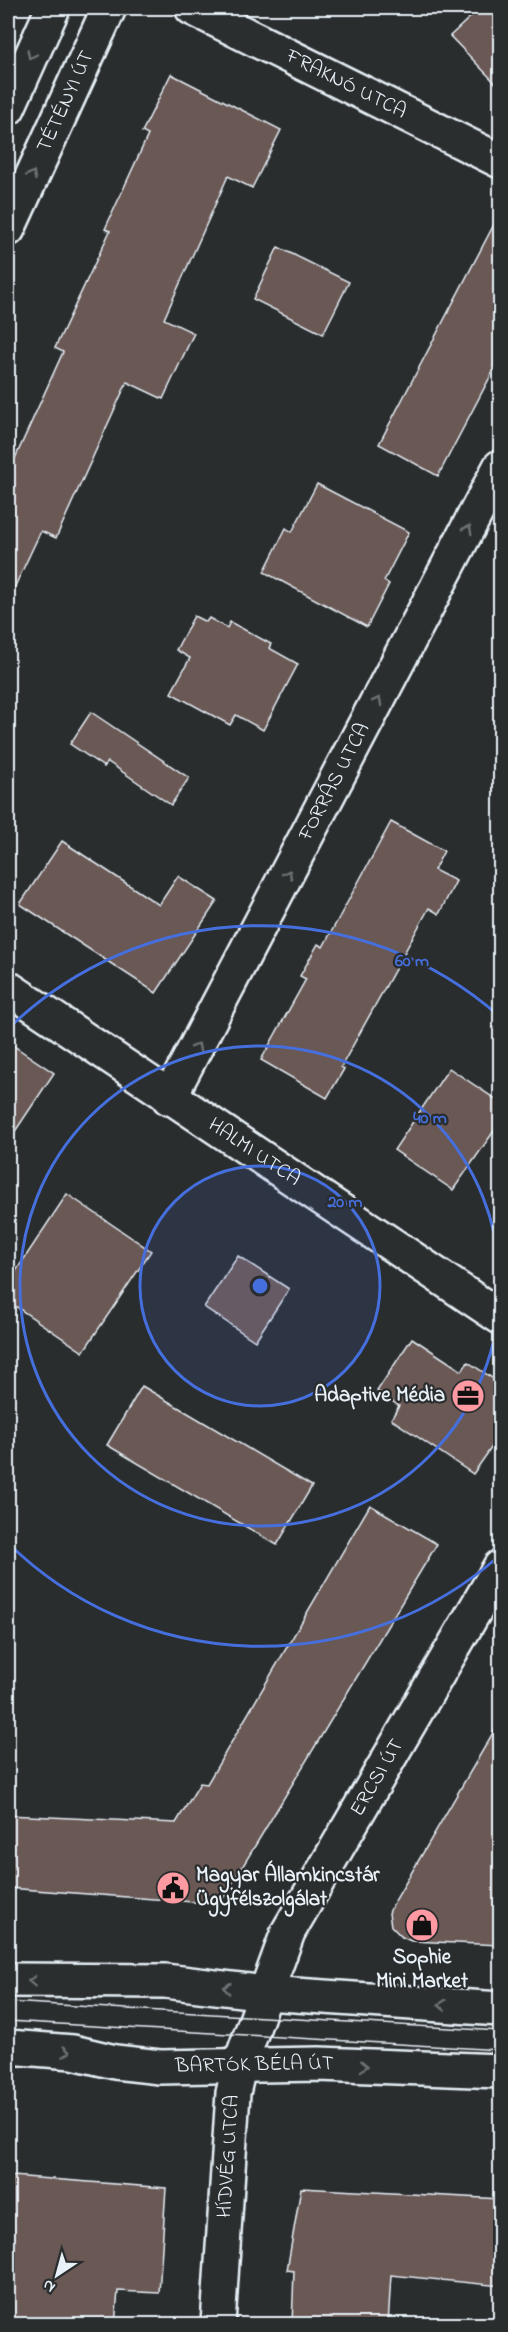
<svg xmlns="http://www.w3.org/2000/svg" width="508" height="2332" viewBox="0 0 508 2332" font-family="'Indie Flower',sans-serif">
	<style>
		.building { fill: #6a5855; stroke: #e8f1f8; stroke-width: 1.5 }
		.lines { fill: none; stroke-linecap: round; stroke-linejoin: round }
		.minor-casing { stroke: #e8f1f8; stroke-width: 38 }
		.tertiary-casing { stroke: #e8f1f8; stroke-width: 38 }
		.secondary-casing { stroke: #e8f1f8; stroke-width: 38 }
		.minor { stroke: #2a2d2e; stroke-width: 33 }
		.tertiary { stroke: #2a2d2e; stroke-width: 33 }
		.secondary { stroke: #2a2d2e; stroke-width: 33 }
		.tram { stroke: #e8f1f8; stroke-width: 1.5 }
		.oneway { stroke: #6c7275 }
		.ring { fill: none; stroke: #466fde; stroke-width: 3 }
		.labels { text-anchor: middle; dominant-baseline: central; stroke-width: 4.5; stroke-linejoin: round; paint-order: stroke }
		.street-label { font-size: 21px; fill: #e8f1f8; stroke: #2a2d2e }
		.poi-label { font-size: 21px; font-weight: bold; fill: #e8f1f8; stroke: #2a2d2e; text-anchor: end }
		.centre { fill: #466fde; stroke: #2a2d2e; stroke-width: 3 }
		.ring-label { font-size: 18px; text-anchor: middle; font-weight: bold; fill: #466fde; stroke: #2a2d2e; stroke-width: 4.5; stroke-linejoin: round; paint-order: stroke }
	</style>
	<rect width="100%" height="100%" fill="#2a2d2e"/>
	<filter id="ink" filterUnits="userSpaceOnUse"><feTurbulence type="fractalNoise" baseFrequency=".0167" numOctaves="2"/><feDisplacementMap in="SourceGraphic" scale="12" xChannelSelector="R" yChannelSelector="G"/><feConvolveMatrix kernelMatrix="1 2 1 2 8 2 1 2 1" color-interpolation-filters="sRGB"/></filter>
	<g filter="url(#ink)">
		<g class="building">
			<path d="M480 8H501V89L450 36Z"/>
			<path d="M171 74 281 130 252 188 228 176 164 319 194 333 163 399 127 382 56 538 41 531 8 601V474L63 352 55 348 110 231 105 229 148 135 142 132Z"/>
			<path d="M501 211V356L438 476 379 444Z"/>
			<path d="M278 247 349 282 323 334 253 299Z"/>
			<path d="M317 484 409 532 384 581 389 584 367 627 264 572 286 528 292 532Z"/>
			<path d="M194 616 206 622 209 618 227 628 230 622 271 644 269 648 298 664 263 730 236 715 230 725 171 693 190 658 176 650Z"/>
			<path d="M91 712 189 778 171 805 108 762 104 767 70 744Z"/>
			<path d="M391 822 444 851 434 870 456 881 439 914 429 908 341 1067 344 1069 327 1098 261 1060 306 979 300 976 318 944 323 947Z"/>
			<path d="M62 841 159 905 178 876 217 901 156 993 20 904Z"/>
			<path d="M8 1042 54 1073 8 1142Z"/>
			<path d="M449 1068 501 1103V1121L453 1190 394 1150Z"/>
			<path d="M67 1194 151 1251 83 1352 8 1301V1283Z"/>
			<path d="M238 1256 289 1289 255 1341 204 1307Z"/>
			<path d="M412 1338 462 1371 468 1362 501 1384V1434L473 1474 391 1419 399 1406 377 1391Z"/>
			<path d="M142 1386 312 1486 277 1545 107 1445Z"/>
			<path d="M370 1505 437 1544 220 1904 8 1888V1815L176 1823 200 1783 207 1784Z"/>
			<path d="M501 1719V1945L411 1941 402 1937 391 1926 389 1913 392 1906Z"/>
			<path d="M12 2176 166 2188 159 2293 118 2291 115 2325H8V2244Z"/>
			<path d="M301 2188 501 2199V2286L391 2275 388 2325H292L294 2271 287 2270Z"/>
		</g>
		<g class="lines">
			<defs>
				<g id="minor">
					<path id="s1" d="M192 8 500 161"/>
					<path id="s2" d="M8 988 500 1317"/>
					<path id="s3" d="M169 1098 500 467"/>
					<path id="s4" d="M218 2324 233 2093 239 2067 288 1932 500 1567"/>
				</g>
				<g id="tertiary">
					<path d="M8 1980 165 1981 266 1993 500 2009"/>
					<path id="s5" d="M8 2047 73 2052 115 2062 160 2067 319 2064 500 2071"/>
				</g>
				<g id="secondary">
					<path d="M8 108 53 8"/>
					<path id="s6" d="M8 229 109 8"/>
				</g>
			</defs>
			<use href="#minor" class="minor-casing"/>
			<use href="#tertiary" class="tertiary-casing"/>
			<use href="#secondary" class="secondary-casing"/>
			<use href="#minor" class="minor"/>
			<use href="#tertiary" class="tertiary"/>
			<use href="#secondary" class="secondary"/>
			<g class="tram">
				<path d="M8 2002 500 2031"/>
				<path d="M8 2021 500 2050"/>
			</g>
		</g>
		<defs><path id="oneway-chevron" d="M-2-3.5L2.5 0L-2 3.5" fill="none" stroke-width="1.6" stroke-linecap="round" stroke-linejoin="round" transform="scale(1.5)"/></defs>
		<g class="oneway">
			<use href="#oneway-chevron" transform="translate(31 55) rotate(115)"/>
			<use href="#oneway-chevron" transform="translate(32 175) rotate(-65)"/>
			<use href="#oneway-chevron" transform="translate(468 529) rotate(-62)"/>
			<use href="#oneway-chevron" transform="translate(378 701) rotate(-62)"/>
			<use href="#oneway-chevron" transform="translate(288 874) rotate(-62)"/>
			<use href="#oneway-chevron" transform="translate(197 1047) rotate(-62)"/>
			<use href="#oneway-chevron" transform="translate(32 1981) rotate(-178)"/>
			<use href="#oneway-chevron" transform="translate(227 1988) rotate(-173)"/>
			<use href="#oneway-chevron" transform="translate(442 2005) rotate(-176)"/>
			<use href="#oneway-chevron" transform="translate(66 2052) rotate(7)"/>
			<use href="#oneway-chevron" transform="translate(364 2066) rotate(2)"/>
		</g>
	</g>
	<circle cx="260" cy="1286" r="120" fill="#466fde" fill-opacity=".12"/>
	<g class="ring">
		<circle cx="260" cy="1286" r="120"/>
		<circle cx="260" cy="1286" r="240"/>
		<path d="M499 1556A360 360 0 0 1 8 1543M8 1029A360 360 0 0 1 499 1016"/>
	</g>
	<defs>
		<symbol id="office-disc" viewBox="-11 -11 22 22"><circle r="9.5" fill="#ff9aa2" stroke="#2a2d2e"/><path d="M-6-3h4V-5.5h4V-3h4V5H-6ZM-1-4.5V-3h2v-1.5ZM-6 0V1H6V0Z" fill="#111"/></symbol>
		<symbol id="civic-disc" viewBox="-11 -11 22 22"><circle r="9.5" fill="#ff9aa2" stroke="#2a2d2e"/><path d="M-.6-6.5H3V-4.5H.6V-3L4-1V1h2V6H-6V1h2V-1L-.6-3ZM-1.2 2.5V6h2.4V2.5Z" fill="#111"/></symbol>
		<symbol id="shop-disc" viewBox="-11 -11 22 22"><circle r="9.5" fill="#ff9aa2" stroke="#2a2d2e"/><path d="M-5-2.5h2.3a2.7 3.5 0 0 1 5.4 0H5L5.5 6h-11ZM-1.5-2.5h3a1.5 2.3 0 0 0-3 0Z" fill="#111"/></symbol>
	</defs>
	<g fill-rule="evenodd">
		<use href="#office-disc" x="449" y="1377" width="38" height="38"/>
		<use href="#civic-disc" x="154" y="1869" width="38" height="38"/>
		<use href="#shop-disc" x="403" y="1906" width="38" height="38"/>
	</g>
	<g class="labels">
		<g class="street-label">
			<text stroke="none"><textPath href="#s1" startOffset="172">FRAKNÓ UTCA</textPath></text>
			<text stroke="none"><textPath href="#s6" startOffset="140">TÉTÉNYI ÚT</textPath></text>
			<text stroke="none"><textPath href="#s3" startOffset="357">FORRÁS UTCA</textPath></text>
			<text stroke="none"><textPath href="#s2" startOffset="296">HALMI UTCA</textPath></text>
			<text stroke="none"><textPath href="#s4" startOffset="580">ERCSI ÚT</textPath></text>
			<text stroke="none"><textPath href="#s5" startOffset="248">BARTÓK BÉLA ÚT</textPath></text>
			<text stroke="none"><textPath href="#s4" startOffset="168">HÍDVÉG UTCA</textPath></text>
		</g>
		<g class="poi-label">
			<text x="445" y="1396">Adaptive Média</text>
			<text x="196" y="1876" text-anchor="start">Magyar Államkincstár<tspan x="196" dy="24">Ügyfélszolgálat</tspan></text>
			<text x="422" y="1958" text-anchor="middle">Sophie<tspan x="422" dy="24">Mini Market</tspan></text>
		</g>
	</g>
	<circle cx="260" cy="1286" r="9" class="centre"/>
	<g class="ring-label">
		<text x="412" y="966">60 m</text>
		<text x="430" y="1123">40 m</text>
		<text x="345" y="1207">20 m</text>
	</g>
	<rect width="508" height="2332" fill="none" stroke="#2a2d2e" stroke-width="30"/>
	<rect x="15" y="15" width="478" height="2302" fill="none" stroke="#e8f1f8" stroke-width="2" filter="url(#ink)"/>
	<g transform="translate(57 2275) rotate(216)" stroke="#2a2d2e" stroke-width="4.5" paint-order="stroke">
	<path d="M0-4.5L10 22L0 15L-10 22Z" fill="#e8f1f8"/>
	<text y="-9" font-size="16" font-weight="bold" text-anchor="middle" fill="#e8f1f8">N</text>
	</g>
</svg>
